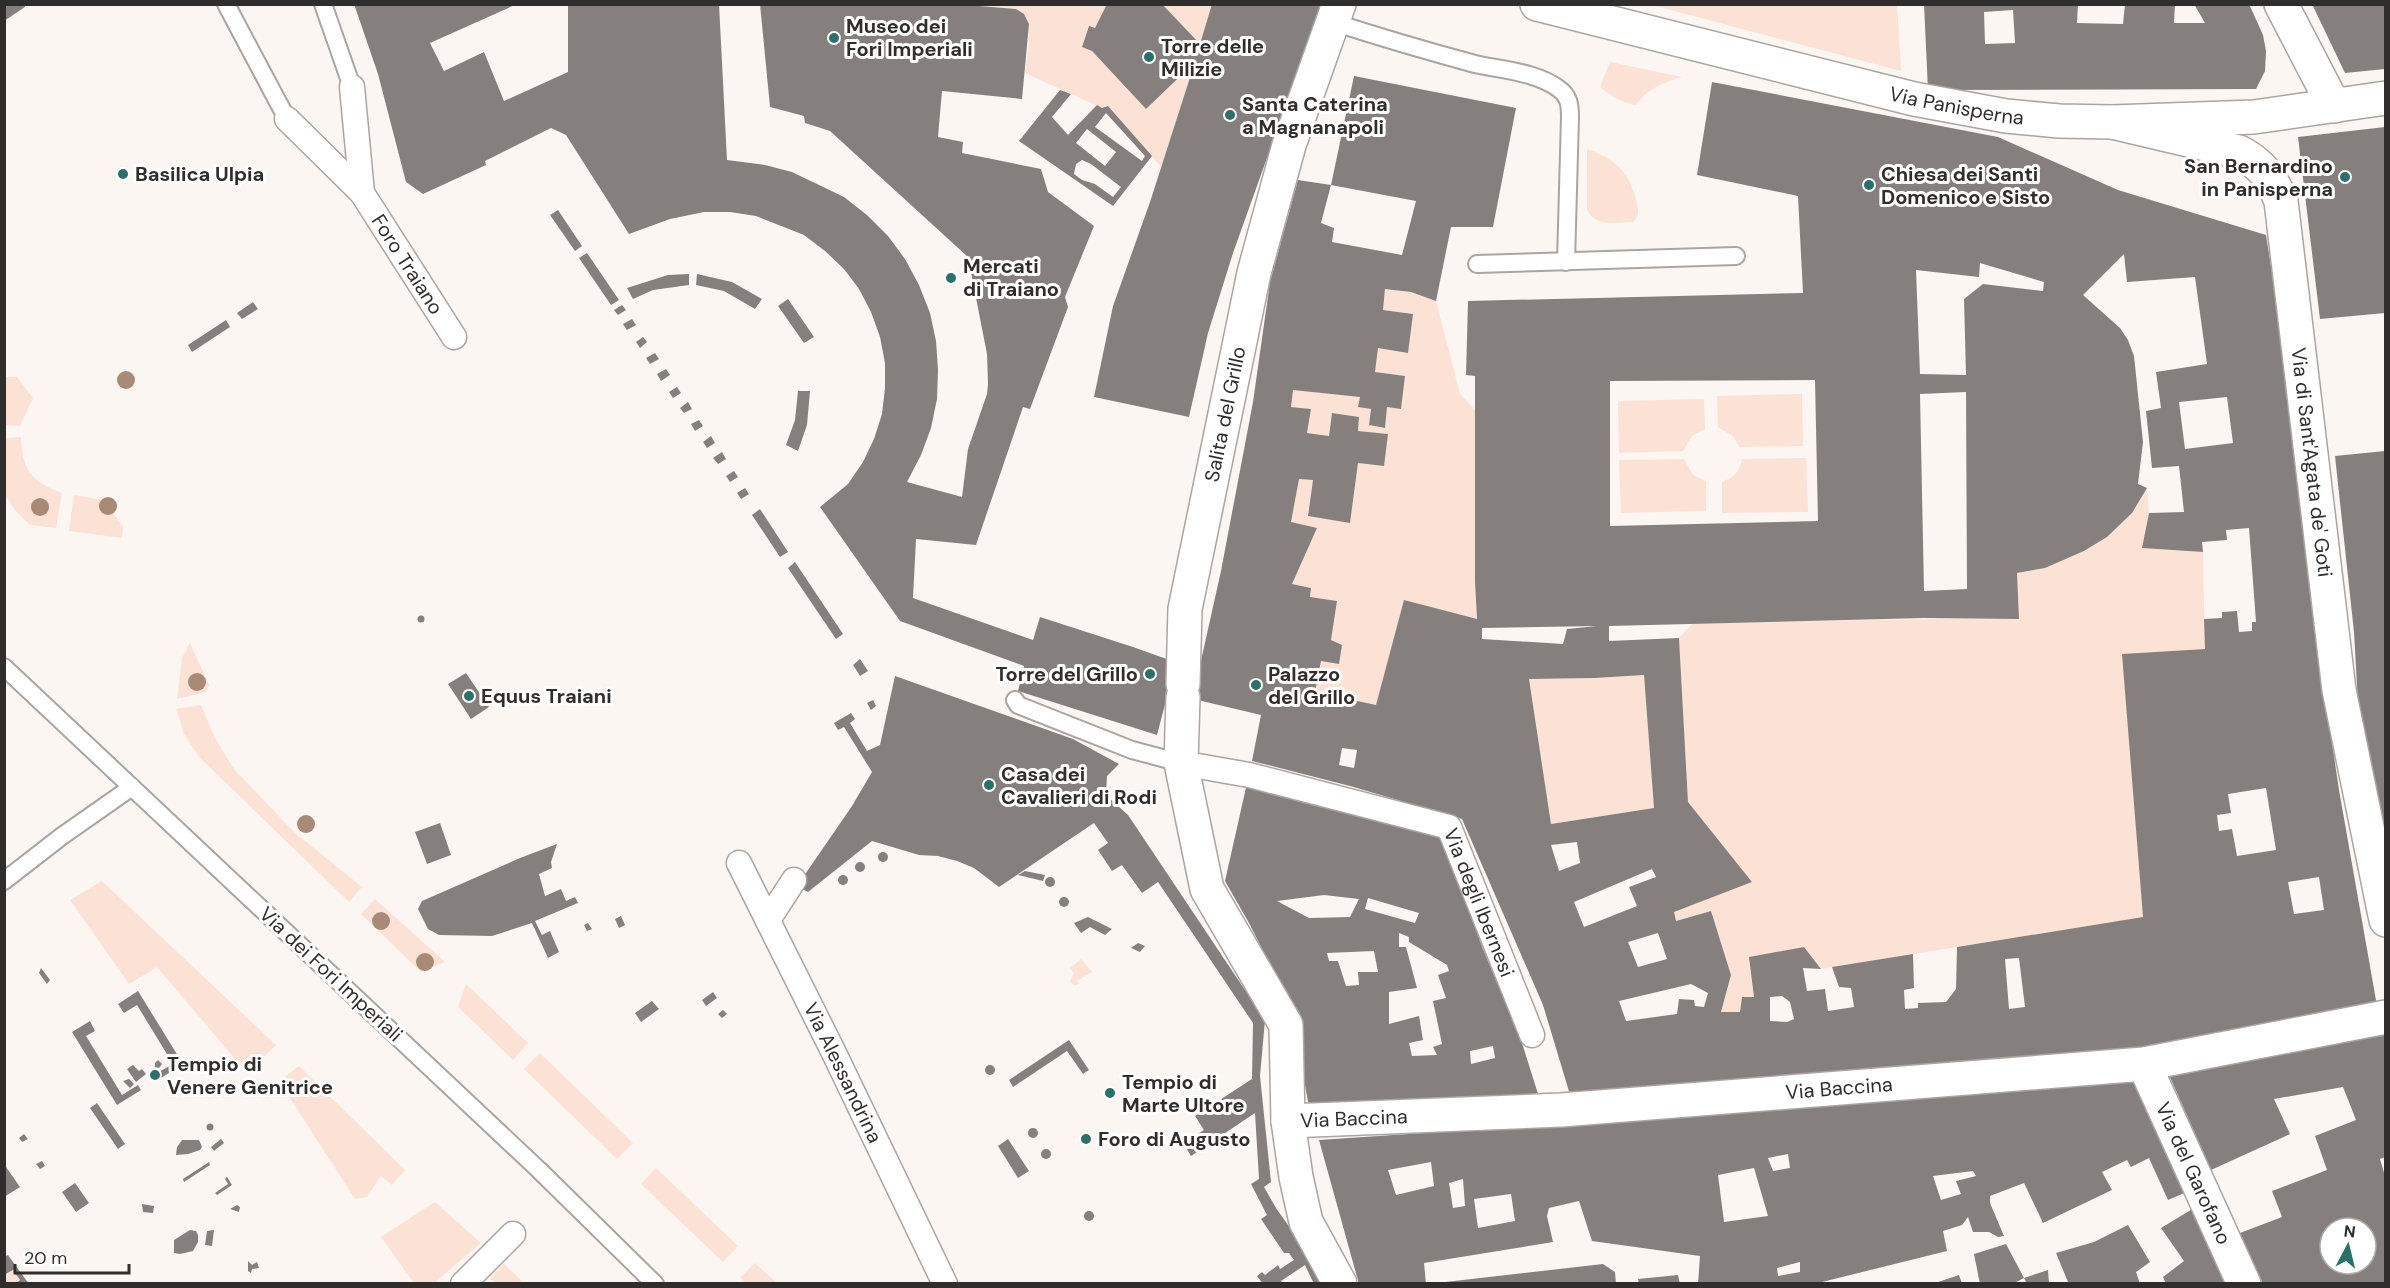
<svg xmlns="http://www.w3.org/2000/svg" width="2390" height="1288" viewBox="0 0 2390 1288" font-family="'DM Sans',sans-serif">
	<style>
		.green { fill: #fbe2d5 }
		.building { fill: #85807d; fill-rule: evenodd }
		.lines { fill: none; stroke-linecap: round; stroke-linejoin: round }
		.service-casing { stroke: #aaa5a2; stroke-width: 20 }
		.pedestrian-casing { stroke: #aaa5a2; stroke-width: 27 }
		.minor-casing { stroke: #aaa5a2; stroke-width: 36 }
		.service { stroke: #fff; stroke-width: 16 }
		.pedestrian { stroke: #fff; stroke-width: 24 }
		.minor { stroke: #fff; stroke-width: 33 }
		.tree { fill: #a98a76 }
		.poi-dot { fill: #2a7269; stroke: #fff; stroke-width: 2 }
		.labels { text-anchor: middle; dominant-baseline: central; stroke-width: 6; stroke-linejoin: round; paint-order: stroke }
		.poi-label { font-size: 20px; font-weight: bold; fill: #302e2d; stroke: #fff; text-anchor: start }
		.street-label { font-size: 20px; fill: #302e2d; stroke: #fff }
	</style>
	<rect width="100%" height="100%" fill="#fcf6f3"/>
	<g class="green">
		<path d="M954 5H1107L1095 28 1089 26 1082 46 1092 51 1146 109 1195 62 1162 168 1108 106 1102 108 1025 73C1027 53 1037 22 1016 9Z"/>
		<path d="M1162 5H1212L1200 44Z"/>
		<path d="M1652 5H1897L1901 71Z"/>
		<path d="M1610 62 1682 77C1663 83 1648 88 1636 105 1622 103 1611 96 1600 87Z"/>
		<path d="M1587 149C1614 158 1629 172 1636 199 1638 208 1641 214 1633 222 1617 222 1596 228 1587 210Z"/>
		<path d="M1385 289 1411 292 1436 301 1460 394 1475 410V582L1477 619 1376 705 1315 692 1321 661 1339 663 1342 645 1331 640 1337 601 1310 597 1311 588 1292 584 1317 528 1291 522 1299 479 1313 480 1308 515 1350 522 1358 463 1383 466 1388 434 1358 431 1359 417 1332 413 1329 436 1307 433 1311 409 1291 407 1293 390 1360 397 1358 407 1371 409 1369 425 1385 428 1387 407 1401 408 1405 376 1375 372 1378 348 1413 314 1383 310Z"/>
		<path d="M5 377H17L33 398 20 426 5 425Z"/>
		<path d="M1802 394 1803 446 1739 447 1734 437 1718 427 1717 396Z"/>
		<path d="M1704 399 1705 429 1692 436 1683 451 1619 453 1618 401Z"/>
		<path d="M21 437C22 470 31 481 62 493L56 528 30 525 15 510 5 495V438Z"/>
		<path d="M1806 458 1808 512 1722 513V482C1733 478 1740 471 1742 459Z"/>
		<path d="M1684 459 1693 475 1706 481V511L1621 513 1619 460Z"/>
		<path d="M2147 488 2149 513 2143 548 2203 552 2205 649 2123 654 2143 917 1821 969 1804 947 1750 957 1754 997H1742L1740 1012H1721L1731 975 1711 911 1676 921 1674 912 1752 882 1688 802 1679 638 1693 623C1802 622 1910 618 2019 619L2017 573 2045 568 2084 551 2107 537 2132 513Z"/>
		<path d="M74 495 104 500 123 527 122 538 69 531Z"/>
		<path d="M190 643 209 685 206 692 177 699 182 658Z"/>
		<path d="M1644 675 1654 808 1551 824 1529 679 1595 678Z"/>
		<path d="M201 705 215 738 234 769 294 832 362 887 349 902 199 757 184 734 176 709Z"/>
		<path d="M102 881 276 1045 247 1073 157 967 129 984 70 900Z"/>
		<path d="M375 899 445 962 421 972 361 914Z"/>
		<path d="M1081 959 1092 972 1077 981 1079 984 1074 985 1070 981 1074 973 1070 968Z"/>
		<path d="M466 984 528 1043 513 1060 458 1007Z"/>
		<path d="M540 1053 633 1143 617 1159 524 1069Z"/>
		<path d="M299 1066 405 1170 392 1185 381 1176 367 1197 355 1199 279 1081Z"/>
		<path d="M656 1168 738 1246 723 1262 641 1184Z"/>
		<path d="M435 1202 481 1243 434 1283H414L381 1237Z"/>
		<path d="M755 1263 777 1283H746L740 1278Z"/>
		<path d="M504 1264 524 1283H495L490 1279Z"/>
		<path d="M13 1270 20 1280 15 1283 5 1284V1275Z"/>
	</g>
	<g class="building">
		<path d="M4 4H24L25 7 4 21Z"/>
		<path d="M354 4H517L430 43 444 71 484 52 504 101 568 72V4H719L727 160 765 165 792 172 844 197 867 215 888 236 905 259 919 285 930 313 936 341 938 370 937 399 931 428 921 455 907 482 962 497 968 449 987 394 988 384 987 354 968 257 830 131 805 123 804 116 770 107 760 4H954L1016 9 1024 14 1029 24 1022 99 942 91 938 137 963 142 962 153 1041 169 1048 192 1094 226 1065 297 1068 307 1030 409 1023 407 976 545 916 539 913 598 1033 640 1040 617 1133 647 1175 662 1194 692 1221 571 1253 402 1270 282 1298 180 1331 185 1321 223 1334 228 1332 242 1402 255 1416 201 1331 185 1354 76 1516 108 1493 227H1451L1436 301 1411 292 1385 289 1383 310 1413 314 1408 353 1378 348 1375 372 1405 376 1401 409 1387 407 1385 428 1369 425 1371 409 1358 407 1360 397 1293 390 1291 407 1311 409 1307 433 1329 436 1332 413 1359 417 1358 431 1388 434 1384 466 1358 463 1350 523 1308 516 1313 480 1299 479 1291 522 1317 528 1292 584 1311 588 1310 597 1337 601 1331 640 1342 645 1339 664 1321 661 1315 692 1376 705 1404 600 1477 619 1475 582V376L1466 375 1468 301 1803 293 1798 196 1697 175 1712 82 1998 137 2118 190 2266 235 2286 360 2322 675 2339 790 2377 1006 2115 1055 1571 1098 1543 1005 1462 819 1350 786 1252 761 1261 715 1168 693 1157 735 1018 691 1024 666 900 621 820 507 848 484 863 462 874 439 882 414 885 388V363L880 337 871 312 859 289 844 269 825 251 804 235 756 216 730 212H704L670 219 629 234 566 135 551 128 485 161 486 165 423 194 406 182 378 74ZM2124 254 2127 282 2195 277 2207 364 2156 372 2161 408 2146 411 2152 468 2179 466 2184 512 2149 513 2142 548 2203 552 2202 542 2227 540 2226 530 2249 528 2256 622H2252V631L2239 632 2237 611 2222 612V618L2204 619 2205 649 2122 654 2143 917 1957 947 1956 989 1946 1002 1918 1003V1008L1905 1009 1904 990 1914 988 1913 954 1832 967 1839 987 1851 988 1854 1007 1828 1011 1825 989 1807 991 1803 968 1821 969 1804 947 1749 957 1754 997H1742L1740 1012H1721L1731 975 1711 911 1676 921 1674 912 1752 882 1688 802 1679 638 1609 641V626L1923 618 2019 619 2017 573 2045 568 2084 551 2107 537 2132 513 2147 488 2138 484 2143 442 2134 356 2128 340 2120 328 2083 295ZM1980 263 2044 282 2043 291 1983 284 1964 299 1966 375 1920 374 1916 270 1979 277ZM1815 380 1818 521 1610 526V381ZM1966 392 1967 589 1924 591 1920 394ZM2227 397 2233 443 2185 449 2179 402ZM1597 626 1567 629 1563 644 1482 639V628ZM1644 675 1654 808 1551 824 1529 679 1595 678ZM1342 748 1357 750 1354 768 1339 765ZM2266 788 2276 850 2237 856 2232 829 2219 831 2217 815 2231 813 2228 794ZM1577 842 1580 863 1559 871 1551 845ZM1652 869 1656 877 1629 887 1637 906 1584 927 1574 902ZM2319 877 2324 910 2294 914 2288 882ZM1658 933 1667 959 1638 967 1628 942ZM2019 958 2025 1007 2009 1009 2005 959ZM1691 984 1708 993 1704 1007 1695 1006 1694 1000 1679 999 1677 1014 1626 1021 1619 1001ZM1782 996 1790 1002 1794 1019 1787 1022 1770 1021V997Z"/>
		<path d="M1107 4H1162L1200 44 1212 4H1322L1233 253 1208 333 1189 417 1094 397 1113 306 1150 202 1195 62 1146 109 1092 51 1082 47 1089 26 1095 28Z"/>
		<path d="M1924 4H2078L2077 23 2123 24 2125 4H2175L2174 23H2205L2194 4H2249L2263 35 2266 51 2265 71 2256 89 1928 90ZM2013 10 2015 43 1985 44 1984 12Z"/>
		<path d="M2312 4H2385V69L2345 73Z"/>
		<path d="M1060 90 1071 94 1052 117 1068 135 1097 105 1102 108 1108 106 1152 156 1113 206 1019 141ZM1106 113 1145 156 1142 161 1095 127ZM1087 129 1116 152 1105 166 1076 143ZM1082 160 1091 164 1121 187 1113 197 1095 184 1082 180 1074 174 1076 164Z"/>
		<path d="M2385 127V313L2320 319 2298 137Z"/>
		<path d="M558 210 582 246 575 251 550 215Z"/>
		<path d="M587 253 619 300 611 305 579 258Z"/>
		<path d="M689 274V285L653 290 633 299 627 288 668 275Z"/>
		<path d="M697 274 732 282 762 299 755 309 724 291 696 285Z"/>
		<path d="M788 299 814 337 804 343 778 306Z"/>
		<path d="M253 302 258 309 242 319 237 313Z"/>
		<path d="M622 305 626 310 618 315 614 310Z"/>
		<path d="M632 319 636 325 627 330 623 324Z"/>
		<path d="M226 320 230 327 192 352 188 345Z"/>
		<path d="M643 337 647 342 640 348 636 342Z"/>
		<path d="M655 353 659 359 650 364 646 358Z"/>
		<path d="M666 369 670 375 661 381 657 374Z"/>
		<path d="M677 387 681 393 673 398 669 392Z"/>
		<path d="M798 391H810L807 425 798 451 786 445 795 420Z"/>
		<path d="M688 402 692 409 684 413 680 408Z"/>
		<path d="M699 420 703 426 695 431 691 424Z"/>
		<path d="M711 436 715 443 707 448 703 442Z"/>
		<path d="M2385 451V858L2360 739 2354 632 2335 456Z"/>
		<path d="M722 452 726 459 718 464 713 458Z"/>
		<path d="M734 471 738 477 730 482 726 476Z"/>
		<path d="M745 488 749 494 741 499 737 493Z"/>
		<path d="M760 509 788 552 780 557 752 515Z"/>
		<path d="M795 562 843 634 836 639 788 568Z"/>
		<circle cx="421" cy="619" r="3.5"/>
		<path d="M860 659 868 671 860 676 853 665Z"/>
		<path d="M466 673 489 707 471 719 448 684Z"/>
		<path d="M895 676 1073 739 1119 764 1107 776 1106 795 1128 815 1265 1020 1260 1076 1271 1182 1264 1187 1276 1208 1309 1255 1322 1284H1314L1305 1265 1281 1281 1282 1284H1263L1257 1276 1262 1272 1265 1275 1278 1265 1280 1269 1294 1260 1289 1253H1284L1261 1219 1267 1215 1251 1184 1259 1179 1255 1113 1191 1156 1183 1143 1204 1130 1195 1116 1252 1079 1253 1023 1158 882 1142 893 1122 865 1112 871 1098 850 1108 843 1094 823 999 887 974 868 957 861 938 856 919 855 872 841 808 892 797 886 852 806 872 772 844 727 838 730 834 723 851 713 855 719 850 723 867 751 880 745Z"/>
		<path d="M873 700 876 706 871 710 867 703Z"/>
		<path d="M1247 783 1441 836 1483 949 1521 1040 1539 1097 1309 1107 1290 1004 1249 923 1225 881ZM1324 895 1359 899 1350 917 1309 918 1277 901ZM1368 898 1419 913 1415 923 1365 909ZM1399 933 1409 937V942L1447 965 1449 971 1438 975 1446 998 1433 1001 1442 1044 1433 1047 1437 1055 1412 1056 1409 1043 1423 1040 1419 1016 1389 1024V992L1417 988 1406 947H1399ZM1374 951 1378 972H1358L1359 985 1346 986 1338 961H1329L1327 953ZM1493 1046 1495 1058 1471 1064 1470 1051Z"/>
		<path d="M440 823 451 855 427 864 415 832Z"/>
		<path d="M557 844 551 862 552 868 539 874 545 896 561 889 566 901 575 897 578 903 535 921 542 935 550 931 559 952 548 958 532 923 492 936 439 935 428 929 418 909 422 901 520 858Z"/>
		<circle cx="883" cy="857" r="5"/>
		<circle cx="860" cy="867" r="5"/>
		<path d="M1025 871 1045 875 1043 881 1018 875Z"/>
		<circle cx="843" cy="880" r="5"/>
		<circle cx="1050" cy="882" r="5"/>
		<circle cx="1064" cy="902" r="5"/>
		<path d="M621 916 625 925 619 928 615 919Z"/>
		<path d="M1088 917 1112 929 1105 935 1090 927 1081 933 1074 923Z"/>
		<path d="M588 923 592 929 587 931 584 925Z"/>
		<path d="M1138 943 1145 946 1140 952 1131 948Z"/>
		<path d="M41 968 50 980 47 984 39 973Z"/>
		<path d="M138 991 183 1064 161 1078 157 1073 173 1064 137 1005 124 1013 118 1004Z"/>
		<path d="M713 992 717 998 706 1006 702 1000Z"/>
		<path d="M652 1001 659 1009 641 1022 635 1013Z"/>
		<path d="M723 1010 727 1014 722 1018 718 1014Z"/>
		<path d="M90 1021 95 1031 86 1036 122 1095 138 1085 141 1090 117 1105 72 1032Z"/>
		<path d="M2385 1031V1157L2380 1159 2385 1176V1284H2263L2240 1233 2282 1217 2272 1191 2327 1170 2315 1136 2356 1120 2343 1087 2274 1099 2290 1134 2211 1170 2166 1068ZM2330 1228H2366V1264H2330Z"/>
		<path d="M1069 1040 1089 1070 1083 1074 1067 1051 1013 1087 1009 1080Z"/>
		<path d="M158 1060 162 1064 159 1068 155 1067V1063Z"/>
		<path d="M133 1065 139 1071 142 1069 146 1074 136 1082 127 1069Z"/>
		<circle cx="990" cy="1070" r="5"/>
		<path d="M2136 1076 2189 1191 2168 1200 2149 1158 2131 1167 2127 1160 2102 1172 2112 1190 2043 1223 2024 1183 1990 1196V1203L2004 1236 1998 1237 1989 1232H1973L1968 1217 1962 1225 1943 1231 1947 1251 1814 1284H1698L1700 1256 1592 1241 1579 1201 1549 1208 1547 1216 1553 1242 1424 1263 1426 1284H1359L1319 1140 1468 1130ZM1788 1154 1790 1168 1773 1171 1768 1158ZM1431 1162 1434 1186 1396 1195 1388 1170ZM1754 1168 1768 1216 1724 1222 1718 1175ZM1973 1171 1976 1176 1956 1181 1961 1194 1941 1200 1933 1176ZM1463 1179 1465 1206 1453 1208 1449 1183ZM1511 1194 1515 1221 1478 1228 1474 1199ZM1800 1262V1272L1778 1276 1777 1268Z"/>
		<path d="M129 1079 134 1084 130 1088 123 1081Z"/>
		<path d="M97 1103 125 1144 118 1149 90 1108Z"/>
		<circle cx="210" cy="1127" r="3.5"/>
		<circle cx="1033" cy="1133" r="5"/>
		<path d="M24 1134 28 1139 22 1142 19 1138Z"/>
		<path d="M221 1139 224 1143 214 1151 211 1147Z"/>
		<path d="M1008 1139 1029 1171 1018 1178 998 1146Z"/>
		<path d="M182 1140H199L202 1147 200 1150 188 1154 176 1155 177 1147Z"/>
		<circle cx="1046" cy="1154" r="5"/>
		<path d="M42 1161 45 1166 40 1169 36 1164Z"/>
		<path d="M209 1162 210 1165 184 1182 183 1179Z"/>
		<path d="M4 1164 20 1187 4 1197Z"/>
		<path d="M227 1177 232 1185 217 1195 215 1193 228 1184 225 1179Z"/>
		<path d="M75 1183 89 1203 76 1212 62 1192Z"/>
		<path d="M142 1204 154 1206 153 1213 143 1212Z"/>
		<path d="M237 1205 240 1207 239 1212 230 1209Z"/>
		<path d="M2199 1205 2232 1284H2166L2163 1277 2184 1261 2161 1228Z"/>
		<circle cx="1089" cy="1216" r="5"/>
		<path d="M2128 1225 2150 1262 2136 1272 2140 1284H2064L2068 1282 2056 1253 2094 1242Z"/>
		<path d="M190 1230 196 1231 198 1235V1242L193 1251 180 1254 174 1253V1240Z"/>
		<path d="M214 1230 212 1246 205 1245 207 1231Z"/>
		<path d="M2006 1244 2024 1278 2016 1282 2017 1284H1980L1974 1254Z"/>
		<path d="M8 1255 29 1284H15L20 1280 13 1270 4 1275V1257Z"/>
		<path d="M248 1261 252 1265 257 1262 259 1268 252 1269 251 1273 248 1271Z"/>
		<path d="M1603 1264 1615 1272 1616 1284H1428Z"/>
		<path d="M2048 1270 2049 1284H2027L2024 1278Z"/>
		<path d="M1678 1275 1680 1284H1639L1638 1279Z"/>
		<path d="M1959 1275 1962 1284H1935V1283Z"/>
	</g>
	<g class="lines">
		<defs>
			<g id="service">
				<path d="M226 4 287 119"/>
				<path d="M323 4 352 87"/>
				<path d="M1333 22C1379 37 1427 51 1475 64 1502 70 1537 72 1559 89 1569 96 1570 105 1570 117L1566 262"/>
				<path d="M1477 264 1736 256"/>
				<path d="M4 667 539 1170 655 1284"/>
				<path d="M1015 700 1018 705 1132 750 1181 763"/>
				<path d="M4 881 62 836 132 787"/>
			</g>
			<g id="pedestrian">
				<path d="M352 87 362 193"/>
				<path id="s1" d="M287 119 362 193 454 337"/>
				<path id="s2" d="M1181 763 1249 775 1449 827 1532 1035"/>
				<path id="s3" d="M739 863 834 1053 945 1284"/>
				<path d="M768 920 794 880"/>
				<path d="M463 1284 513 1234"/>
			</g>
			<g id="minor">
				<path id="s4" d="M1537 4 1914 99 2006 116 2059 121 2112 122 2254 117 2386 98"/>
				<path d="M2281 4 2334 106"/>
				<path id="s5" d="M2112 122 2239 152C2261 163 2273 179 2281 201L2339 690 2386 920"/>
				<path id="s6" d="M1183 684 1185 609 1254 273 1289 145 1339 4"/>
				<path d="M1183 697 1181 763 1207 889 1286 1025 1288 1121 1296 1177 1306 1222 1340 1284"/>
				<path id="s7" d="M2144 1064 2244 1284"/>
				<path id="s8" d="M1288 1121 1561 1110 2144 1064 2386 1017"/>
			</g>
		</defs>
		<use href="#service" class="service-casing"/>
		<use href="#pedestrian" class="pedestrian-casing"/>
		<use href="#minor" class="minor-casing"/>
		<use href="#service" class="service"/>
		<use href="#pedestrian" class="pedestrian"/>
		<use href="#minor" class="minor"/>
	</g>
	<g class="tree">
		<circle cx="126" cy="380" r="9"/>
		<circle cx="108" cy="506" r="9"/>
		<circle cx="40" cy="507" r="9"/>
		<circle cx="197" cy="682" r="9"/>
		<circle cx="306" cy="824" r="9"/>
		<circle cx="381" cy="921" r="9"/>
		<circle cx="425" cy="962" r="9"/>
	</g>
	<g class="poi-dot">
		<circle cx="834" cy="38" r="6"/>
		<circle cx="1149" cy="57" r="6"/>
		<circle cx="1230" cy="115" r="6"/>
		<circle cx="123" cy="174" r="6"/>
		<circle cx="2345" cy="177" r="6"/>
		<circle cx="1869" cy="185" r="6"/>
		<circle cx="951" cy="278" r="6"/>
		<circle cx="1150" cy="674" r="6"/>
		<circle cx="1256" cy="685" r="6"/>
		<circle cx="469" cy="696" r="6"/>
		<circle cx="989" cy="785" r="6"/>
		<circle cx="155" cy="1075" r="6"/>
		<circle cx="1110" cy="1093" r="6"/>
		<circle cx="1086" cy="1139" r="6"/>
	</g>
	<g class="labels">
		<g class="poi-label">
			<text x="846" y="26">Museo dei<tspan x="846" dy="23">Fori Imperiali</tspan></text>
			<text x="1161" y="46">Torre delle<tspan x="1161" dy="23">Milizie</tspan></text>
			<text x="1242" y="104">Santa Caterina<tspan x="1242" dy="23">a Magnanapoli</tspan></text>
			<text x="2333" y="166" text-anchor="end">San Bernardino<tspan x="2333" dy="23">in Panisperna</tspan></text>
			<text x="135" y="174">Basilica Ulpia</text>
			<text x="1881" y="174">Chiesa dei Santi<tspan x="1881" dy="23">Domenico e Sisto</tspan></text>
			<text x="963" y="266">Mercati<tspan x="963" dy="23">di Traiano</tspan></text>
			<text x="1138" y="674" text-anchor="end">Torre del Grillo</text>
			<text x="1268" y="674">Palazzo<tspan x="1268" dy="23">del Grillo</tspan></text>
			<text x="481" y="696">Equus Traiani</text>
			<text x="1001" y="774">Casa dei<tspan x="1001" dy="23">Cavalieri di Rodi</tspan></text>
			<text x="167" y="1064">Tempio di<tspan x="167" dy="23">Venere Genitrice</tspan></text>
			<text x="1122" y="1082">Tempio di<tspan x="1122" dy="23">Marte Ultore</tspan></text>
			<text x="1098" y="1139">Foro di Augusto</text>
		</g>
		<g class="street-label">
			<text stroke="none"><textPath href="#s4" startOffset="432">Via Panisperna</textPath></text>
			<text stroke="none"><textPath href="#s1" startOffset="190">Foro Traiano</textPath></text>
			<text stroke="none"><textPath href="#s6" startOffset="274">Salita del Grillo</textPath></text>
			<text stroke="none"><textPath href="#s5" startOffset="460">Via di Sant'Agata de' Goti</textPath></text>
			<text stroke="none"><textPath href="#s2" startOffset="357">Via degli Ibernesi</textPath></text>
			<text transform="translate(331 974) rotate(43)">Via dei Fori Imperiali</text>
			<text stroke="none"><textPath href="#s3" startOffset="234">Via Alessandrina</textPath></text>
			<text stroke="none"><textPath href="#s8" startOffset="552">Via Baccina</textPath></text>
			<text stroke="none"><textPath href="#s8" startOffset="66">Via Baccina</textPath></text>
			<text stroke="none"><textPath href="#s7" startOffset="120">Via del Garofano</textPath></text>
		</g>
	</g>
	<rect width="2390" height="1288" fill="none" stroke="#302e2d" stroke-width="12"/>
	<g transform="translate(2348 1246) rotate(7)"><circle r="28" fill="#ffffff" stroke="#acabab" stroke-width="1.5"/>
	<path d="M0-4.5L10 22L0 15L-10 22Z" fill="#2a7269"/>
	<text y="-9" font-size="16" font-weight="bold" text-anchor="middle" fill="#302e2d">N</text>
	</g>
	<path d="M15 1264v9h114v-9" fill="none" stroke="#302e2d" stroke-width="3"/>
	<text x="24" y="1264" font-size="18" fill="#302e2d" stroke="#ffffff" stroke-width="4.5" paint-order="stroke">20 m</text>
</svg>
